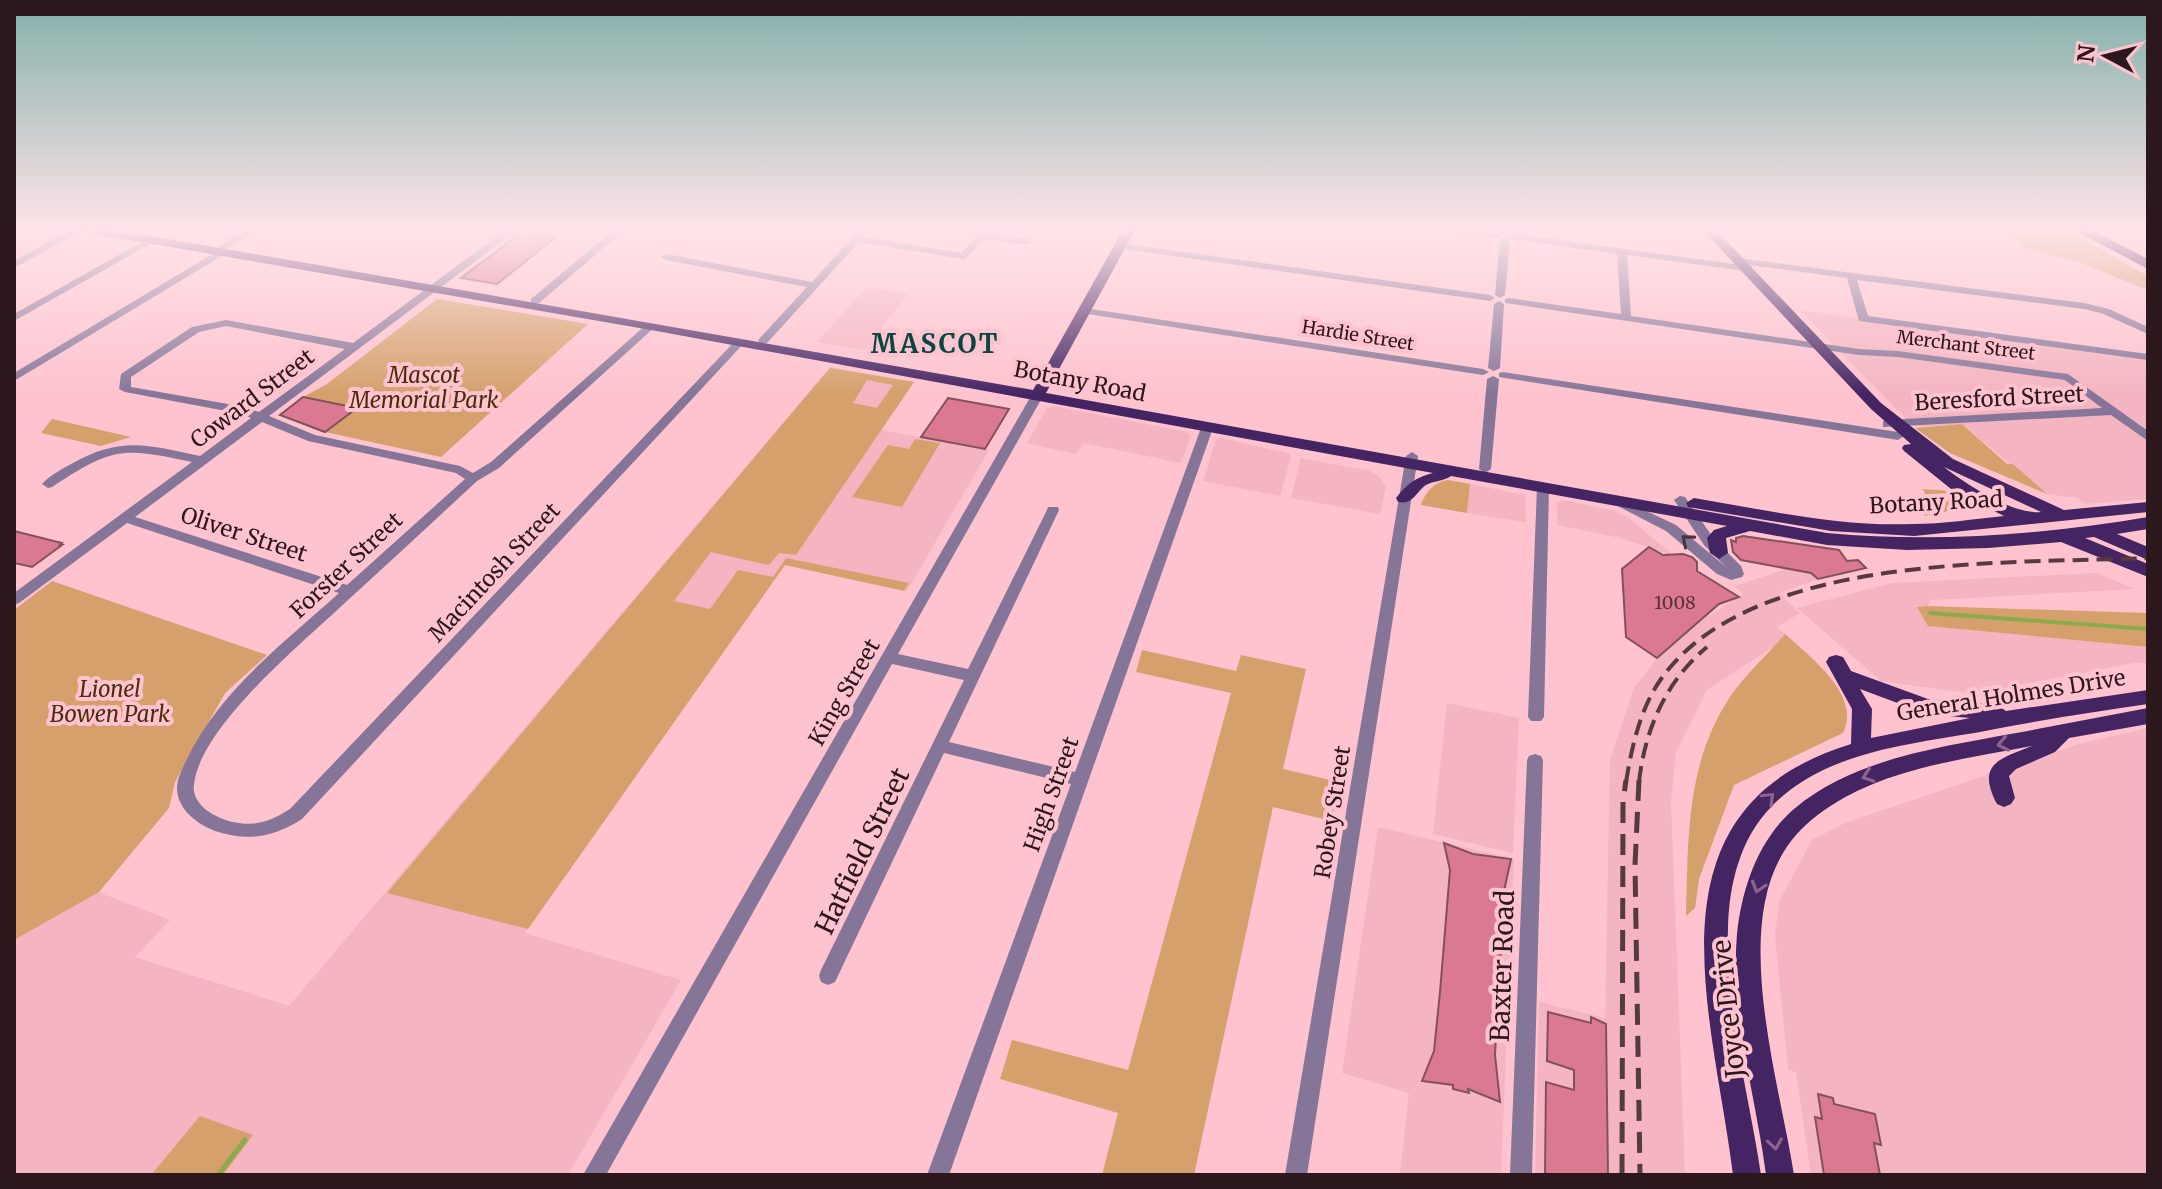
<svg xmlns="http://www.w3.org/2000/svg" width="2162" height="1189" viewBox="0 0 2162 1189" font-family="Merriweather,serif">
	<style>
		.built { fill: #f4b4c1 }
		.green { fill: #d5a06c; fill-rule: evenodd }
		.lines { fill: none; stroke-linecap: round; stroke-linejoin: round }
		.stream-far1 { stroke: #8baa4e; stroke-width: 4 }
		.stream { stroke: #8baa4e; stroke-width: 5 }
		.building { fill: #db7991; stroke: #83515d; stroke-width: 2 }
		.minor { fill: #857598; fill-rule: evenodd }
		.major { fill: #442462; fill-rule: evenodd }
		.highway { fill: #2e004d; fill-rule: evenodd }
		.rail-far1 { stroke: #563a40; stroke-width: 4; stroke-dasharray: 16 8; stroke-linecap: butt }
		.rail { stroke: #563a40; stroke-width: 5; stroke-dasharray: 21 11; stroke-linecap: butt }
		.oneway { stroke: #473441 }
		.oneway2 { stroke: #8e648e }
		.labels { text-anchor: middle; dominant-baseline: central; stroke-width: 8; stroke-linejoin: round; paint-order: stroke }
		.far-street-label { font-size: 18px; fill: #2c181c; stroke: #fec3cf }
		.number-label { font-size: 18px; fill: #583039 }
		.park-label { font-size: 22px; font-style: italic; fill: #4a2d0d; stroke: #fec3cf }
		.street-label { font-size: 22px; fill: #2c181c; stroke: #fec3cf }
		.far-district-label { font-size: 26px; font-weight: bold; letter-spacing: 2px; fill: #074741; stroke: #fec3cf }
		.near-street-label { font-size: 26px; fill: #2c181c; stroke: #fec3cf }
	</style>
	<rect width="100%" height="100%" fill="#fec3cf"/>
	<g class="built">
		<path d="M14 228H40L67 233 21 257 14 256Z"/>
		<path d="M867 287 908 294 864 350 817 342Z"/>
		<path d="M1800 310 2148 359V499L2085 504 2078 498 2047 494 1962 424 1921 427 1907 420Z"/>
		<path d="M830 367 914 382 881 430 989 450 907 591 785 565 525 933 681 980 568 1175H14V940L98 892 170 920 135 957 289 1006Z"/>
		<path d="M1054 406 1187 432 1191 436 1181 463 1083 443 1076 454 1027 443 1047 408Z"/>
		<path d="M1221 438 1288 453 1291 456 1280 496 1203 481 1216 440Z"/>
		<path d="M1301 458 1370 471 1379 476 1386 487 1380 514 1291 498Z"/>
		<path d="M1470 484 1525 495 1526 522 1467 513Z"/>
		<path d="M1563 500 1615 511 1629 518 1674 556 1620 538 1557 525V503Z"/>
		<path d="M1786 569 1811 573 1818 579 1779 593 1800 613 1777 627 1785 634 1776 645 1707 690 1676 752 1671 802 1685 1175H1535L1539 1002 1605 1018 1610 760 1634 688 1657 658 1704 619 1743 594 1735 586Z"/>
		<path d="M2097 573 2135 589 1931 600 1927 606 1918 607 1929 626 2148 647V663H2133L1974 694 1881 681 1797 608 1892 583Z"/>
		<path d="M1447 703 1519 718 1513 853 1433 834Z"/>
		<path d="M2148 728V1175H1811L1796 1072 1788 1070 1775 934 1780 900 1812 840 1845 823 2082 743Z"/>
		<path d="M1378 827 1514 859 1501 1175H1400L1409 1093 1342 1073Z"/>
	</g>
	<g class="green">
		<path d="M2008 228H2063L2148 276V290L2079 262 2025 248Z"/>
		<path d="M437 299 588 324 441 457 325 432 356 408 303 397 327 384Z"/>
		<path d="M830 368 914 382 796 555 779 553 769 565 711 552 674 601 710 609 738 570 773 577 786 558 909 583 904 591 785 565 528 929 387 893ZM867 380 893 385 877 408 853 403Z"/>
		<path d="M52 419 131 437 101 446 41 433Z"/>
		<path d="M1962 424 2007 464H2013L2047 494 1950 453 1915 428Z"/>
		<path d="M915 439 940 443 902 507 852 497 888 445 909 449Z"/>
		<path d="M1448 480 1470 484 1467 513 1421 505C1425 492 1434 482 1448 480Z"/>
		<path d="M1922 489C1938 491 1957 487 1964 505L1958 509 1924 516 1925 492Z"/>
		<path d="M52 581 267 655 225 693 175 782 169 808 99 892 14 940V610Z"/>
		<path d="M1927 606 2148 613V647L1928 626 1917 607Z"/>
		<path d="M1785 634C1810 657 1862 695 1843 733L1734 785 1699 879 1695 908 1686 916C1688 843 1686 769 1725 705 1740 679 1766 657 1785 634Z"/>
		<path d="M1142 650 1236 671 1241 655 1306 669 1283 769 1339 782 1332 821 1273 807 1194 1175H1102L1118 1113 1000 1079 1012 1040 1128 1070 1231 693 1136 672Z"/>
		<path d="M200 1116 253 1135 223 1175H151Z"/>
	</g>
	<g class="lines">
		<path class="stream-far1" d="M1930 613 2148 629"/>
		<path class="stream" d="M218 1175 245 1140"/>
	</g>
	<g class="building">
		<path d="M522 232 556 237 497 284 461 278Z"/>
		<path d="M303 397 357 408 325 432 280 415Z"/>
		<path d="M948 398 1009 409 985 449 921 437Z"/>
		<path d="M14 531 62 543 60 545H62L32 567 14 563Z"/>
		<path d="M1743 536 1839 550 1847 561 1858 560 1866 568 1818 579 1811 573 1741 560 1733 552 1731 540 1736 542V538Z"/>
		<path d="M1649 547 1663 555 1683 554 1692 557 1697 562V571L1739 597 1719 604 1657 658 1626 637 1622 569Z"/>
		<path d="M1444 843 1473 854 1511 859 1504 891 1495 1055 1500 1102 1468 1089 1469 1093 1453 1089V1085L1422 1081 1434 1051 1440 992 1450 870Z"/>
		<path d="M1548 1012 1591 1023V1017L1606 1024 1608 1175H1545L1546 1082 1574 1090V1070L1547 1061Z"/>
		<path d="M1818 1094 1833 1098 1834 1104 1875 1114 1881 1145 1874 1143 1880 1175H1824L1815 1117 1822 1119Z"/>
	</g>
	<g class="lines">
		<g class="minor">
			<path d="M74 228H87L14 268V261Z"/>
			<path d="M249 228H261L224 250 227 252 225 254 14 381V373L221 249 218 247 220 245Z"/>
			<path d="M508 228H520L269 416 315 435 460 466 473 473 491 462 647 324 651 323 656 326 499 468 477 481C434 521 391 561 348 600 306 640 201 725 194 784 191 805 215 818 233 822 256 827 271 821 290 809L736 340 740 339 745 342 302 819C274 837 248 842 215 831 197 824 177 809 177 788 177 778 183 768 187 759 220 690 284 643 339 593L127 523 19 603 14 605V593L192 462C122 447 113 447 52 487L48 488 42 484C50 475 62 469 73 463 121 436 149 445 200 456L251 418 242 414 125 392 119 389 121 374 192 327 226 320 353 343ZM226 326 345 349 259 412 245 407 131 387V377L199 332ZM262 422 308 441 456 473 465 479 347 585 135 517Z"/>
			<path d="M616 228H627L539 303H531V299Z"/>
			<path d="M835 228H872L864 237 961 253 981 233 1027 239 1032 242 1027 245 983 239 966 258 963 259 859 242 767 343 763 344 758 341 759 339 807 287 666 260 661 257 666 254 812 282 856 234Z"/>
			<path d="M1440 228C1460 228 1485 226 1502 235L1497 238 1445 231Z"/>
			<path d="M1514 234 1749 266 1750 268 1745 271 1627 255 1631 316 1859 349 1898 351 2068 374 2148 431V441L2111 415 1883 427V421L1887 420 2102 408 2065 380 1898 357 1859 355 1505 303V299L1509 298 1621 314 1617 254 1511 239 1509 237Z"/>
			<path d="M1505 237 1510 240 1505 295 1500 298 1495 295 1500 240Z"/>
			<path d="M149 238 157 240 14 321V314Z"/>
			<path d="M1120 243 1490 295 1495 298 1490 301 1117 248V244Z"/>
			<path d="M1738 258 2084 303 2109 309 2148 327V334L2101 313 2084 309 1857 280 1868 316 2148 354V360L1859 321 1847 278 1734 263V259Z"/>
			<path d="M1499 301 1504 304 1500 368 1494 371 1488 368 1494 304Z"/>
			<path d="M1085 308 1483 369 1489 372 1483 375 1081 313V309Z"/>
			<path d="M1503 372 1898 432 1904 436 1898 440 1499 377V373Z"/>
			<path d="M1493 376 1499 379 1491 469 1485 473 1479 469 1487 379Z"/>
			<path d="M1037 393 1043 396 898 654 968 669 1047 510 1048 507H1058L1059 510 949 742 1075 772 1201 428 1207 424 1213 428 949 1175H927L1071 784 944 753 835 982 828 985 821 982 819 976 821 970 964 680 892 664 606 1175H583L1031 396Z"/>
			<path d="M1412 452 1418 456 1307 1175H1285L1406 456Z"/>
			<path d="M1543 483 1549 487 1544 717 1541 721H1531L1528 717 1537 487Z"/>
			<path d="M1680 496 1685 497 1714 539 1741 566 1744 574 1742 577 1731 580 1717 574 1666 531 1610 502 1611 499H1621L1676 525 1726 567 1704 545 1674 500Z"/>
			<path d="M1535 754 1541 756 1543 760 1532 1175H1510L1527 760 1529 756Z"/>
		</g>
		<g class="major">
			<path d="M77 228H106L1033 390 1124 228H1136L1046 393 1827 533C1935 543 2041 535 2148 517V529L2117 534 2148 547V560L2094 537 2085 538 2148 564V577L2061 542 1988 548 1907 550 1827 545 1750 531 1726 538 1728 553 1719 559 1710 553 1707 538 1714 530 1727 526 1451 476C1444 481 1433 481 1426 485 1415 493 1413 505 1398 502L1396 498C1407 484 1416 477 1433 473L651 330 83 232Z"/>
			<path d="M1701 228H1714L1881 403 1953 459 2064 510 2148 502V512L1914 536 1831 531 1688 507 1686 503 1694 498C1766 510 1839 527 1913 524 1943 524 1974 519 2004 516L1951 489 1904 451 1902 448 1904 445 1911 444 1871 409ZM1944 467 2041 512C2013 515 1966 484 1944 467Z"/>
			<path d="M1836 655 1843 657 1851 671 1928 699 1997 705 2006 711 2148 690V704C2092 712 2036 721 1980 732 1910 744 1824 752 1772 806 1740 838 1729 885 1728 928 1725 1011 1749 1094 1761 1175H1733C1713 1012 1639 809 1851 744L1852 709 1826 662 1829 657ZM1860 689 1927 714 1970 718 1871 738 1872 709Z"/>
			<path d="M2148 708V724L2069 738 2055 752 2016 769 2009 776 2015 798 2011 804 2004 807 1997 804C1976 764 1999 759 2032 746 1981 756 1927 763 1878 782 1842 796 1803 819 1783 853 1733 936 1780 1084 1794 1175H1766C1756 1097 1730 1013 1737 934 1742 888 1758 840 1794 809 1854 758 1942 747 2016 733 2060 725 2104 716 2148 708Z"/>
		</g>
		<path class="highway" d="M2070 228H2088L2148 259V269Z"/>
		<g class="rail-far1">
			<path d="M1626 782C1632 746 1640 709 1661 679 1751 552 2008 564 2148 558"/>
			<path d="M1639 782C1645 729 1666 681 1707 647"/>
		</g>
		<g class="rail">
			<path d="M1639 780 1635 865 1640 1175"/>
			<path d="M1622 1175 1623 802 1626 780"/>
		</g>
	</g>
	<defs><path id="oneway-chevron" d="M-2-3.5L2.5 0L-2 3.5" fill="none" stroke-width="1.6" stroke-linecap="round" stroke-linejoin="round" transform="scale(2)"/></defs>
	<use class="oneway" href="#oneway-chevron" transform="translate(1687 540) rotate(-140)"/>
	<g class="oneway2">
		<use href="#oneway-chevron" transform="translate(2003 744) rotate(169)"/>
		<use href="#oneway-chevron" transform="translate(1868 776) rotate(160)"/>
		<use href="#oneway-chevron" transform="translate(1769 798) rotate(-44)"/>
		<use href="#oneway-chevron" transform="translate(1758 887) rotate(107)"/>
		<use href="#oneway-chevron" transform="translate(1775 1144) rotate(81)"/>
	</g>
	<linearGradient id="sky" x2="0" y2="1"><stop stop-color="#83b0aa"/><stop offset="0.58" stop-color="#ffe4e9"/><stop offset="1" stop-color="#ffe4e9" stop-opacity="0"/></linearGradient>
	<rect width="2162" height="395" fill="url(#sky)"/>
	<g class="labels">
		<g class="far-street-label">
			<text transform="translate(1358 335) rotate(9)">Hardie Street</text>
			<text transform="translate(1966 345) rotate(7)">Merchant Street</text>
		</g>
		<g class="number-label">
			<text x="1675" y="602">1008</text>
		</g>
		<g class="park-label">
			<text x="424" y="375">Mascot<tspan x="424" dy="25">Memorial Park</tspan></text>
			<text x="110" y="689">Lionel<tspan x="110" dy="25">Bowen Park</tspan></text>
		</g>
		<g class="street-label">
			<text transform="translate(1080 381) rotate(11)">Botany Road</text>
			<text transform="translate(252 398) rotate(-37)">Coward Street</text>
			<text transform="translate(1999 398) rotate(-3)">Beresford Street</text>
			<text transform="translate(1936 502) rotate(-3)">Botany Road</text>
			<text transform="translate(244 534) rotate(18)">Oliver Street</text>
			<text transform="translate(346 565) rotate(-43)">Forster Street</text>
			<text transform="translate(494 572) rotate(-47)">Macintosh Street</text>
			<text transform="translate(844 692) rotate(-60)">King Street</text>
			<text transform="translate(2011 695) rotate(-9)">General Holmes Drive</text>
			<text transform="translate(1051 794) rotate(-70)">High Street</text>
			<text transform="translate(1332 812) rotate(-81)">Robey Street</text>
		</g>
		<g class="far-district-label">
			<text x="935" y="343">MASCOT</text>
		</g>
		<g class="near-street-label">
			<text transform="translate(862 851) rotate(-64)">Hatfield Street</text>
			<text transform="translate(1502 966) rotate(-88)">Baxter Road</text>
			<text transform="translate(1728 1009) rotate(-96)">Joyce Drive</text>
		</g>
	</g>
	<rect width="2162" height="1189" fill="none" stroke="#2c181c" stroke-width="32"/>
	<g transform="translate(2106 56) rotate(277)" stroke="#fec3cf" stroke-width="6" paint-order="stroke">
	<path d="M0-6L14 30L0 20L-14 30Z" fill="#2c181c"/>
	<text y="-12" font-size="22" font-weight="bold" text-anchor="middle" fill="#2c181c">N</text>
	</g>
</svg>
